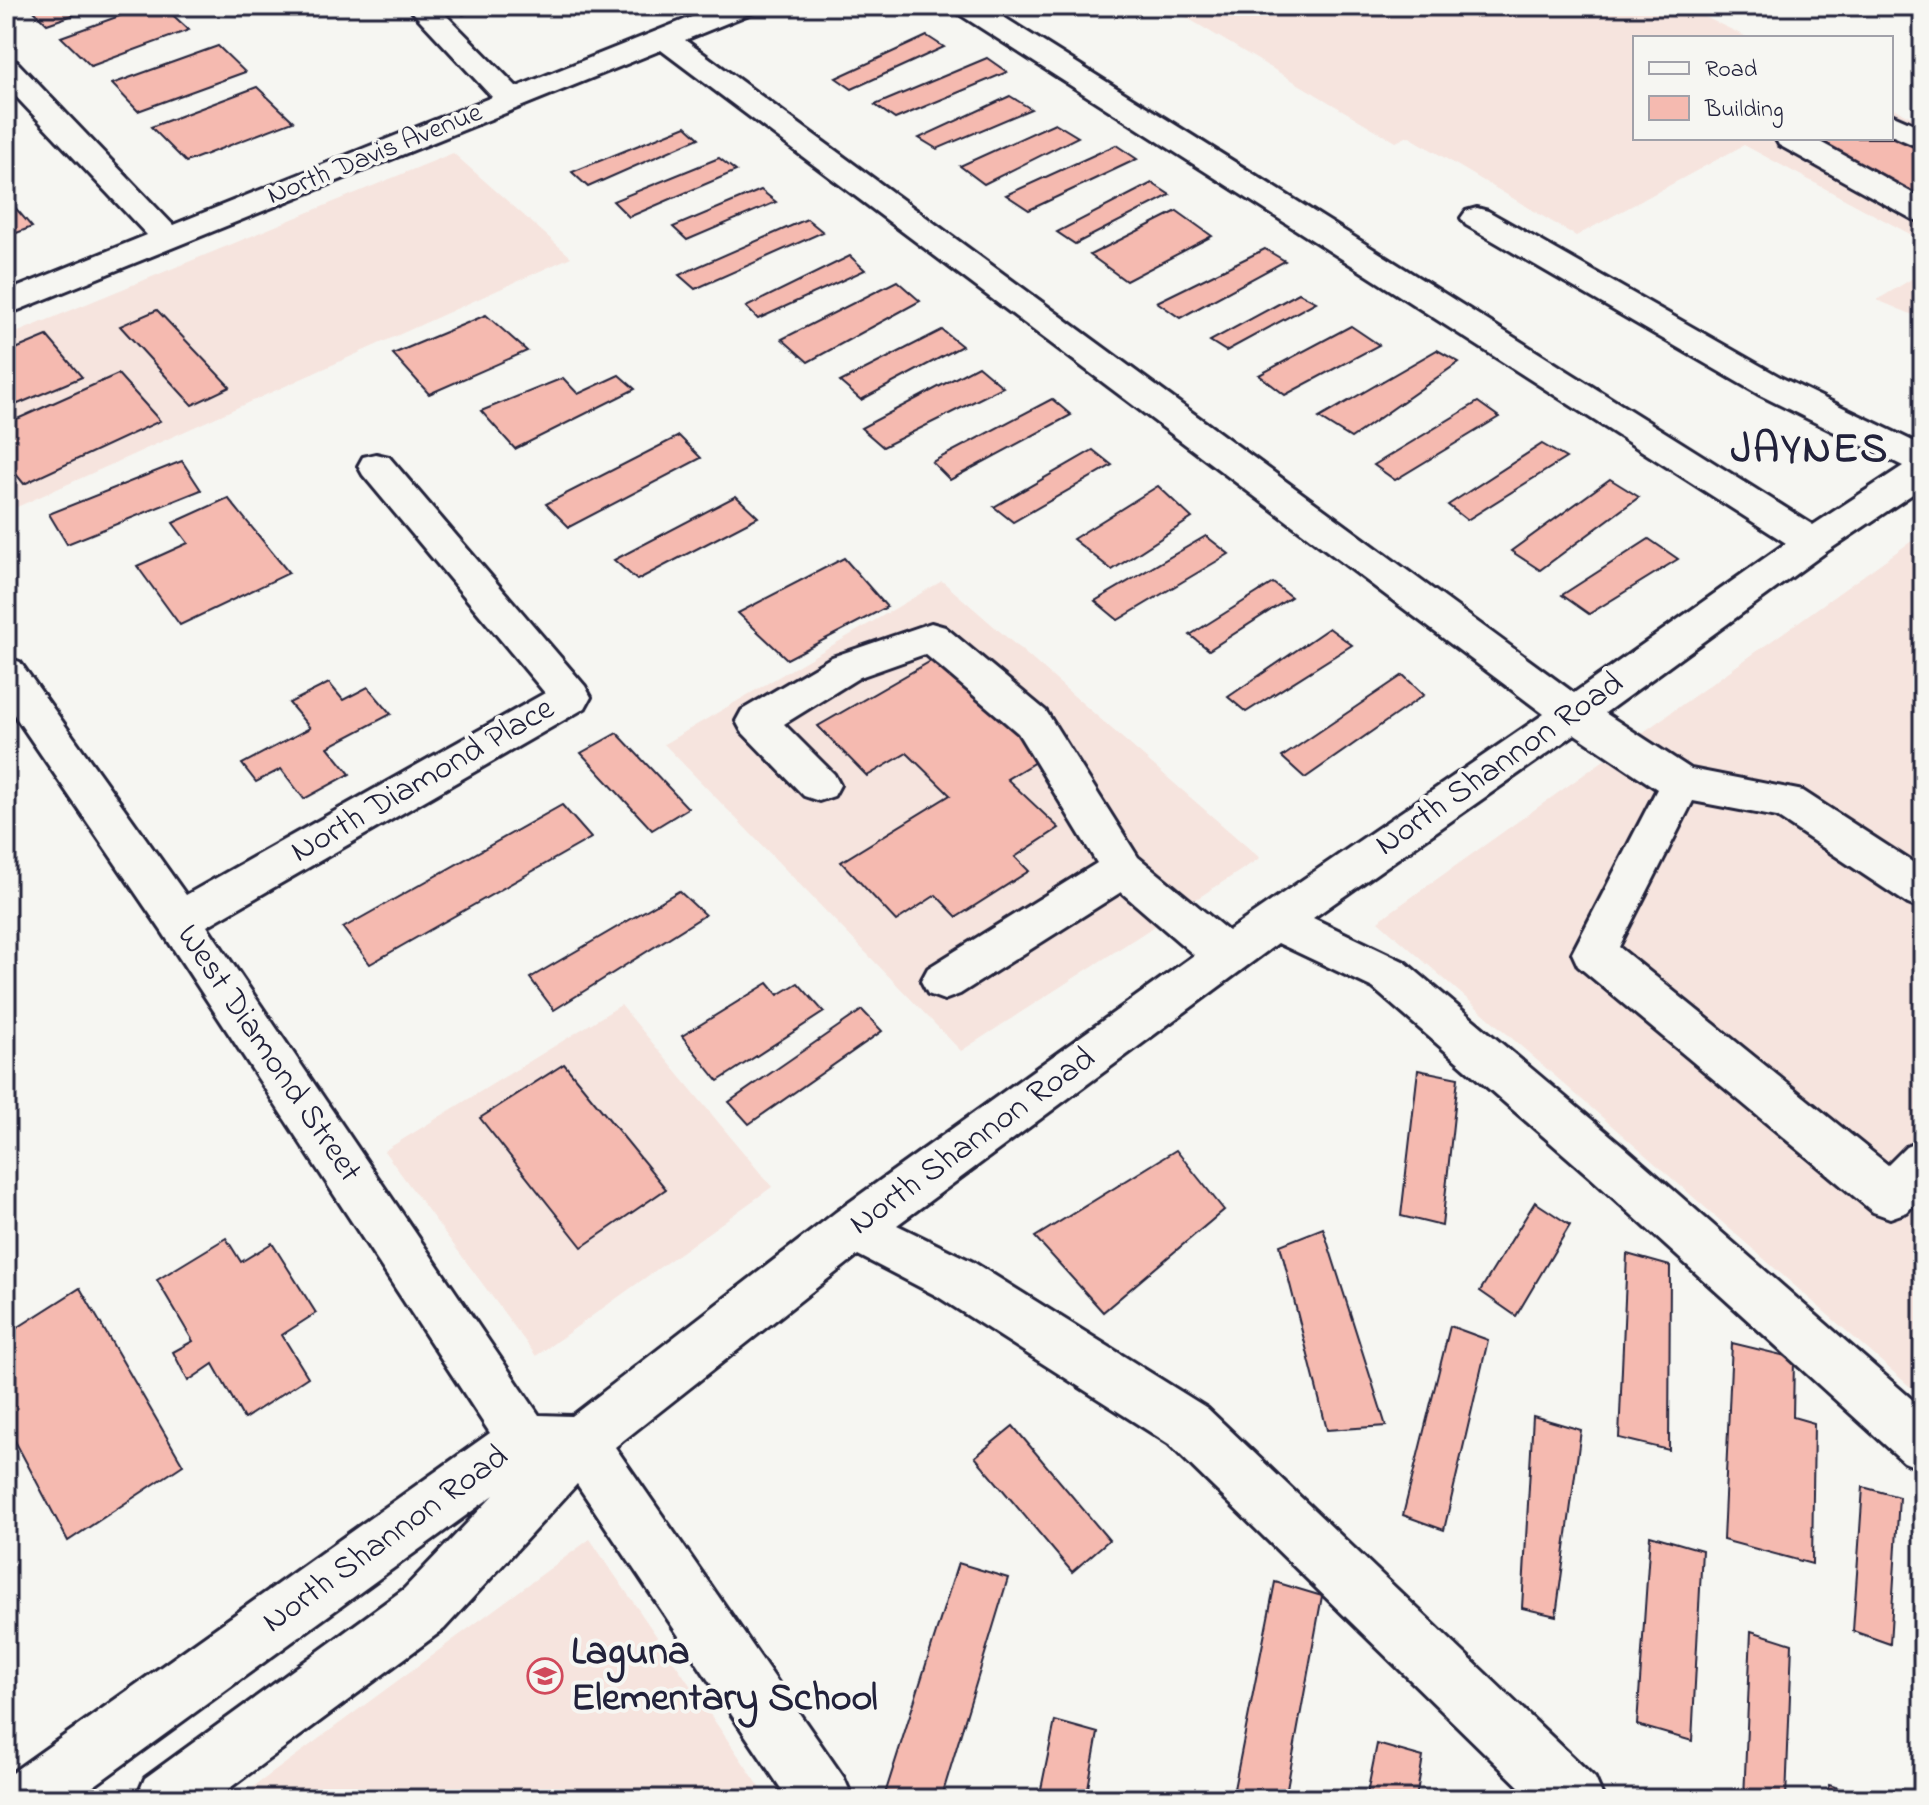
<svg xmlns="http://www.w3.org/2000/svg" width="1929" height="1805" viewBox="0 0 1929 1805" font-family="'Indie Flower',sans-serif">
	<style>
		.built { fill: #f6e4de }
		.building { fill: #f5bab0; stroke: #22223b; stroke-width: 2 }
		.lines { fill: none; stroke-linecap: round; stroke-linejoin: round }
		.minor-casing { stroke: #22223b; stroke-width: 6 }
		.minor { fill: #f6f6f2; fill-rule: evenodd }
		.labels { text-anchor: middle; dominant-baseline: central; stroke-width: 8; stroke-linejoin: round; paint-order: stroke }
		.far-street-label { font-size: 28px; fill: #22223b; stroke: #f6f6f2 }
		.street-label { font-size: 34px; fill: #22223b; stroke: #f6f6f2 }
		.near-poi-label { font-size: 40px; font-weight: bold; fill: #22223b; stroke: #f6f6f2; text-anchor: start }
		.district-label { font-size: 42px; font-weight: bold; letter-spacing: 2px; fill: #22223b; stroke: #f6f6f2 }
	</style>
	<rect width="100%" height="100%" fill="#f6f6f2"/>
	<filter id="ink" filterUnits="userSpaceOnUse"><feTurbulence type="fractalNoise" baseFrequency=".0125" numOctaves="2"/><feDisplacementMap in="SourceGraphic" scale="16" xChannelSelector="R" yChannelSelector="G"/><feConvolveMatrix kernelMatrix="1 2 1 2 8 2 1 2 1" color-interpolation-filters="sRGB"/></filter>
	<g filter="url(#ink)">
		<g class="built">
			<path d="M1167 6H1682L1749 38H1635V138H1891V107L1923 123V241L1744 145 1576 236 1408 136 1396 142Z"/>
			<path d="M453 153 571 257 6 512V337Z"/>
			<path d="M1923 272V319L1877 300Z"/>
			<path d="M1923 533V1398L1378 921Z"/>
			<path d="M942 581 1260 858 961 1051 664 744Z"/>
			<path d="M621 1005 772 1187 536 1356 384 1151Z"/>
			<path d="M590 1539 768 1799H237Z"/>
		</g>
		<g class="building">
			<path d="M29 6H99L47 24Z"/>
			<path d="M147 6H163L189 30 91 66 61 37Z"/>
			<path d="M453 6H487L463 15Z"/>
			<path d="M927 36 944 47 852 89 836 78Z"/>
			<path d="M218 46 245 72 138 111 112 84Z"/>
			<path d="M987 58 1007 72 895 119 875 105Z"/>
			<path d="M257 87 293 121 186 162 151 127Z"/>
			<path d="M1010 96 1031 109 937 149 919 138Z"/>
			<path d="M1055 123 1078 137 984 184 960 166Z"/>
			<path d="M686 126 699 138 588 187 572 172Z"/>
			<path d="M1891 133 1923 150V198L1814 138H1891Z"/>
			<path d="M1116 145 1137 159 1029 210 1006 195Z"/>
			<path d="M719 158 736 171 629 217 613 201Z"/>
			<path d="M1152 183 1170 195 1075 244 1057 232Z"/>
			<path d="M761 190 776 202 687 240 673 227Z"/>
			<path d="M6 197 32 227 6 237Z"/>
			<path d="M1177 211 1212 236 1126 281 1090 255Z"/>
			<path d="M807 219 823 232 695 289 679 275Z"/>
			<path d="M1265 249 1285 261 1180 318 1157 302Z"/>
			<path d="M850 256 865 270 758 319 746 307Z"/>
			<path d="M897 281 920 301 808 362 782 339Z"/>
			<path d="M1299 293 1316 302 1226 351 1210 341Z"/>
			<path d="M157 310 230 387 192 405 120 326Z"/>
			<path d="M486 315 527 351 429 394 393 354Z"/>
			<path d="M1351 326 1379 345 1285 395 1259 375Z"/>
			<path d="M942 330 962 346 861 400 840 382Z"/>
			<path d="M47 336 82 377 6 409V353Z"/>
			<path d="M1437 350 1459 362 1351 438 1319 418Z"/>
			<path d="M978 366 1003 387 883 447 861 428Z"/>
			<path d="M118 374 160 421 24 484 6 462V424Z"/>
			<path d="M619 375 635 389 515 449 481 411 563 378 578 394Z"/>
			<path d="M1052 399 1071 415 950 480 932 462Z"/>
			<path d="M1478 402 1499 417 1395 480 1374 465Z"/>
			<path d="M679 436 701 458 569 527 546 504Z"/>
			<path d="M1542 444 1566 458 1467 520 1448 505Z"/>
			<path d="M1093 450 1112 465 1013 522 994 507Z"/>
			<path d="M182 461 201 490 67 544 49 514Z"/>
			<path d="M1610 479 1639 497 1540 570 1511 551Z"/>
			<path d="M1158 486 1192 518 1112 570 1073 539Z"/>
			<path d="M736 496 758 517 637 580 614 560Z"/>
			<path d="M228 498 289 573 180 625 137 566 188 543 173 523Z"/>
			<path d="M1206 536 1229 554 1118 620 1095 601Z"/>
			<path d="M1649 539 1678 559 1589 614 1562 595Z"/>
			<path d="M844 558 887 607 787 659 738 613Z"/>
			<path d="M1273 583 1291 597 1209 650 1190 635Z"/>
			<path d="M1329 628 1352 645 1246 712 1228 697Z"/>
			<path d="M938 657 1045 756 1007 779 1059 828 1015 857 1029 871 957 917 936 895 896 921 841 862 950 795 907 753 867 776 818 726Z"/>
			<path d="M1403 675 1424 695 1305 778 1282 757Z"/>
			<path d="M329 683 343 700 368 687 391 714 328 747 350 774 304 799 281 769 256 782 242 764 310 728 289 703Z"/>
			<path d="M617 733 688 808 652 830 581 753Z"/>
			<path d="M562 805 591 838 370 964 343 928Z"/>
			<path d="M679 891 705 915 554 1010 530 978Z"/>
			<path d="M768 983 778 995 798 983 824 1012 718 1081 682 1036Z"/>
			<path d="M862 1010 882 1031 749 1124 729 1102Z"/>
			<path d="M564 1064 666 1189 582 1247 480 1118Z"/>
			<path d="M1418 1070 1458 1078 1442 1226 1401 1216Z"/>
			<path d="M1176 1150 1224 1210 1103 1312 1035 1237Z"/>
			<path d="M1535 1202 1570 1225 1516 1316 1480 1291Z"/>
			<path d="M1323 1228 1386 1426 1327 1430 1280 1245Z"/>
			<path d="M226 1238 241 1262 272 1243 316 1313 282 1335 308 1377 244 1419 213 1364 188 1381 173 1352 193 1341 157 1280Z"/>
			<path d="M1627 1254 1670 1266 1669 1450 1619 1438Z"/>
			<path d="M80 1288 183 1465 68 1541 6 1424V1335Z"/>
			<path d="M1450 1326 1488 1340 1444 1530 1403 1515Z"/>
			<path d="M1732 1343 1794 1358 1793 1417 1814 1423 1812 1564 1723 1540Z"/>
			<path d="M1533 1416 1581 1430 1556 1616 1522 1608Z"/>
			<path d="M1013 1426 1109 1540 1072 1572 975 1457Z"/>
			<path d="M1863 1487 1899 1497 1890 1644 1853 1631Z"/>
			<path d="M1650 1535 1702 1550 1692 1741 1637 1725Z"/>
			<path d="M958 1563 1008 1578 941 1799H897L885 1794Z"/>
			<path d="M1275 1582 1322 1596 1285 1799H1232Z"/>
			<path d="M1751 1631 1792 1644 1786 1799H1744Z"/>
			<path d="M1055 1721 1098 1733 1086 1799H1039Z"/>
			<path d="M1377 1744 1423 1757 1416 1799H1366Z"/>
			<path d="M1829 1785 1874 1799H1828Z"/>
		</g>
		<g class="lines">
			<defs>
				<g id="minor">
					<path d="M407 6H437L517 87 719 6H758L754 12 685 40 1574 693 1786 543 956 12 952 6H986L1813 525 1903 466 1758 394 1466 225 1461 218 1466 211 1477 208 1488 211 1782 378 1923 446V487L1826 552 1605 713 1691 769 1803 791 1923 869V910L1908 904 1777 817 1693 801 1619 947 1888 1165 1906 1147 1923 1140V1195L1907 1212 1890 1218 1873 1212 1578 966 1572 953 1657 789 1575 734 1313 918 1405 962 1623 1146 1923 1409V1470L1904 1462 1589 1176 1373 988 1278 943 897 1225 973 1262 1207 1408 1595 1778 1604 1799H1532L1169 1444 937 1296 858 1255 615 1447 844 1778 853 1799H788L577 1484 444 1629 215 1799H136L145 1778 404 1589 494 1495 76 1799H6V1777L490 1433 163 933 6 703V657L20 662 186 895 545 693 363 475 358 466 363 457 376 454 389 457 585 686 591 697 585 708 207 926 539 1415 572 1416 836 1212 1194 955 1121 892 960 994 944 1000 928 994 921 981 928 968 1097 863 1018 733 925 654 860 677 784 724 834 774 840 785 834 796 819 801 804 796 742 732 736 721 742 710 832 657 931 623 945 627 1046 711 1138 857 1228 931 1544 714 661 50 6 315V292L147 235 6 86V59L17 62 173 225 492 97Z"/>
					<path d="M1891 114 1923 128V149L1891 135Z"/>
					<path d="M1775 138H1813L1923 199V222L1912 219 1779 145Z"/>
				</g>
			</defs>
			<use href="#minor" class="minor-casing"/>
			<use href="#minor" class="minor"/>
		</g>
	</g>
	<defs>
		<symbol id="school-ring" viewBox="-11 -11 22 22"><circle r="9.5" fill="#f6f6f2" stroke="#d1495b" stroke-width="1.5"/><path d="M0-5L7-2L0 1L-7-2ZM-4 1L0 2.5L4 1V4Q0 6-4 4Z" fill="#d1495b"/></symbol>
	</defs>
	<g fill-rule="evenodd">
		<use href="#school-ring" x="525" y="1656" width="40" height="40"/>
	</g>
	<g class="labels">
		<g class="far-street-label">
			<text transform="translate(375 155) rotate(-22)">North Davis Avenue</text>
		</g>
		<g class="street-label">
			<text transform="translate(1500 765) rotate(-35)">North Shannon Road</text>
			<text transform="translate(423 781) rotate(-30)">North Diamond Place</text>
			<text transform="translate(268 1054) rotate(56)">West Diamond Street</text>
			<text transform="translate(973 1142) rotate(-36)">North Shannon Road</text>
			<text transform="translate(386 1540) rotate(-36)">North Shannon Road</text>
		</g>
		<g class="near-poi-label">
			<text x="571" y="1653">Laguna<tspan x="571" dy="46">Elementary School</tspan></text>
		</g>
		<g class="district-label">
			<text x="1810" y="450">JAYNES</text>
		</g>
	</g>
	<rect width="1929" height="1805" fill="none" stroke="#f6f6f2" stroke-width="32"/>
	<rect x="16" y="16" width="1897" height="1773" fill="none" stroke="#22223b" stroke-width="3" filter="url(#ink)"/>
	<rect x="1633" y="36" width="260" height="104" fill="#f6f6f2" stroke="#a1a1a9" stroke-width="2"/>
	<rect x="1649" y="62" width="40" height="12" fill="#f6f6f2" stroke="#a1a1a9" stroke-width="2"/>
	<text x="1705" y="76" font-size="24" fill="#22223b">Road</text>
	<rect x="1649" y="96" width="40" height="24" fill="#f5bab0" stroke="#a1a1a9" stroke-width="2"/>
	<text x="1705" y="116" font-size="24" fill="#22223b">Building</text>
</svg>
